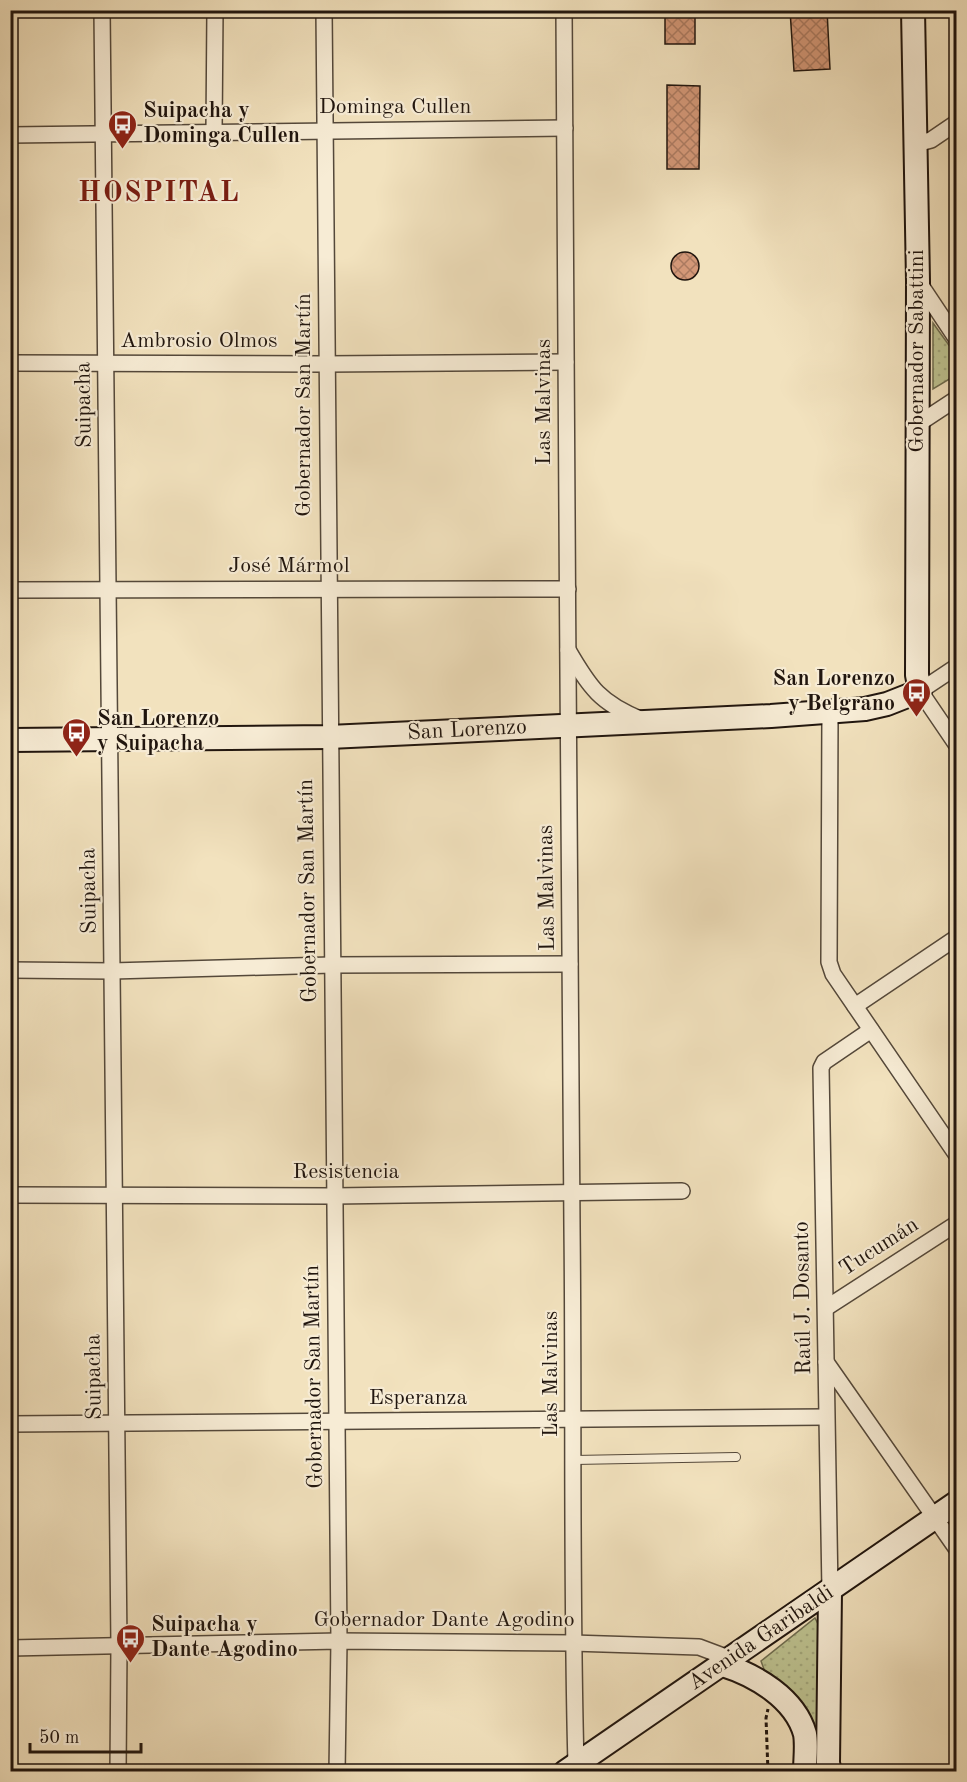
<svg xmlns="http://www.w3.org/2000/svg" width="967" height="1782" viewBox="0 0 967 1782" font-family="'Old Standard TT',serif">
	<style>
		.grass { fill: url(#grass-dots); stroke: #6e6c4f; stroke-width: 1.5 }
		.building { fill: url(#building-cross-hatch); stroke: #20150e; stroke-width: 1.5 }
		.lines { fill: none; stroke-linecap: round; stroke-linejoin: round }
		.service-casing { stroke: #54483a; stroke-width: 10 }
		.minor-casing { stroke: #54483a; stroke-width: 18 }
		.secondary-casing { stroke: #20150e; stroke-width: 26 }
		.path { stroke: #20150e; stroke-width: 3; stroke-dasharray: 4.5 3; stroke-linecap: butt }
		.service { stroke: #f7ecd5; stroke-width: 8 }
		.minor { stroke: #f7ecd5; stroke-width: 15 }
		.secondary { stroke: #f7ecd5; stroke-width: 22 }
		.labels { text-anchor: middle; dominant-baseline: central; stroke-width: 4.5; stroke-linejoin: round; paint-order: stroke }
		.street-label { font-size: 22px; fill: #20150e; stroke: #f7ecd5 }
		.poi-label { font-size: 22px; font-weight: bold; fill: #20150e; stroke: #f7ecd5; text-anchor: start }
		.district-label { font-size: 28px; font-weight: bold; letter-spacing: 1.5px; fill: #7a1f14; stroke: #f7ecd5 }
	</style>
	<defs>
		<pattern id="grass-dots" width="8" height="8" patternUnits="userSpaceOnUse" patternTransform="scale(1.5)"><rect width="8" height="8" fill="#bdc290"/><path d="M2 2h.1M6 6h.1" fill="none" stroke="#a2a67b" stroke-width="1.8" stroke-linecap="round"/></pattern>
		<pattern id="building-cross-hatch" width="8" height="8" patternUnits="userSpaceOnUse" patternTransform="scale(1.5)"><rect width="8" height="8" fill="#d39777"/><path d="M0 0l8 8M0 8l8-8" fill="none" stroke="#ab7a60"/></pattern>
	</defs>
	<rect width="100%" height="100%" fill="#f2e2be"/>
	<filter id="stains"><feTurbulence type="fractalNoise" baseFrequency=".00333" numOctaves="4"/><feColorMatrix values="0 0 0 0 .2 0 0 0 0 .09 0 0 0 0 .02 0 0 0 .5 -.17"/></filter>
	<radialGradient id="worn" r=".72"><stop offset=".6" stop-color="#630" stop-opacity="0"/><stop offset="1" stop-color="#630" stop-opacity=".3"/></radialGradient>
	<g class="grass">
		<path d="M933 323 956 355V375L933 389Z"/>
		<path d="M815 1618 820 1628 817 1733 813 1731 765 1672 761 1661Z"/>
	</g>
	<g class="building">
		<rect x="665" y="10" width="30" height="34"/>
		<path d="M790 10H827L830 69 794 71Z"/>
		<path d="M667 85 700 86 699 169H667Z"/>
		<circle cx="685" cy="266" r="14"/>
	</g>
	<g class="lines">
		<defs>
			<path id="service" d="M574 1460 736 1457"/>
			<g id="minor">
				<path d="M102 10 119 1646 118 1772"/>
				<path d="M324 10 339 1641 337 1772"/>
				<path d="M564 10C566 416 569 821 572 1227 574 1406 571 1585 576 1764"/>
				<path d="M214 132 215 10"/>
				<path d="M10 135 565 128"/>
				<path d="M916 144 931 140 956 123"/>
				<path d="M918 281 956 338"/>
				<path d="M10 363 326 364 566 362"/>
				<path d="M918 424 956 399"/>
				<path d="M10 590 568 589"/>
				<path d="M568 650C590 688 600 703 642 720"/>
				<path d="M956 667 920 691 956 744"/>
				<path d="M830 713 829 962 833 974 956 1154"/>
				<path d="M10 970 112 971 332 965 570 964"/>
				<path d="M855 1006 956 938"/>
				<path d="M10 1195 334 1196 682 1191"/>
				<path d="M826 1308 956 1224"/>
				<path d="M826 1362 956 1548"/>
				<path d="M10 1424 826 1417"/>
				<path d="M830 1591 821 1068 824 1062 871 1030"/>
				<path d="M10 1648 339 1641 572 1643 699 1647 731 1659"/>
			</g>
			<g id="secondary">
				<path d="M10 740 329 737 771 716 865 709 887 704 920 691 917 675 918 281 913 10"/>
				<path d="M723 1665C755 1675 795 1698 805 1734 807 1745 805 1760 805 1772"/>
				<path d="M565 1772 956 1503"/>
				<path d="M830 1772 828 1763 830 1591"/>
			</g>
		</defs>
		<use href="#service" class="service-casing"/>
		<use href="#minor" class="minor-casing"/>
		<use href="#secondary" class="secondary-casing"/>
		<path class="path" d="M768 1772 766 1718 768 1709"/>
		<use href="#service" class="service"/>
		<use href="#minor" class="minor"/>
		<use href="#secondary" class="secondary"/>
	</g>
	<defs>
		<symbol id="bus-pin" viewBox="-11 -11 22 30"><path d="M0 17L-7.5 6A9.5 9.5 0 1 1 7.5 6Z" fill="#8f2418" stroke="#f7ecd5"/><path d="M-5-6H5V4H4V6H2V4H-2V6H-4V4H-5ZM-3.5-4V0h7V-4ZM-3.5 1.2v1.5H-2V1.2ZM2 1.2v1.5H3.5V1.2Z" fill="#fff"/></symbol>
	</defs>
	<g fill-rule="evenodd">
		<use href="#bus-pin" x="106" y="108" width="33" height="45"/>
		<use href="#bus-pin" x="900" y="676" width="33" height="45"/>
		<use href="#bus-pin" x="60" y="716" width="33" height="45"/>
		<use href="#bus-pin" x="114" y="1622" width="33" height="45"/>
	</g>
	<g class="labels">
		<g class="street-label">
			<text x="395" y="107">Dominga Cullen</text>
			<text x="199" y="341">Ambrosio Olmos</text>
			<text transform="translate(917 351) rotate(-90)">Gobernador Sabattini</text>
			<text transform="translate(544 402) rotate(-90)">Las Malvinas</text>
			<text transform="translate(84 405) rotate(-91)">Suipacha</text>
			<text transform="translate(304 405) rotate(-90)">Gobernador San Martín</text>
			<text x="289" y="566">José Mármol</text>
			<text transform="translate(467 730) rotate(-3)">San Lorenzo</text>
			<text transform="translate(547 888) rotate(-91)">Las Malvinas</text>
			<text transform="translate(89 891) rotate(-91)">Suipacha</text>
			<text transform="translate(308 891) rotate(-91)">Gobernador San Martín</text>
			<text x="346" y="1172">Resistencia</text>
			<text transform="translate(879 1247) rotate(-33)">Tucumán</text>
			<text transform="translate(803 1298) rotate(-91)">Raúl J. Dosanto</text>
			<text transform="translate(551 1374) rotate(-90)">Las Malvinas</text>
			<text transform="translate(94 1377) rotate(-91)">Suipacha</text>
			<text transform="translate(314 1377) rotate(-91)">Gobernador San Martín</text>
			<text x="418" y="1398">Esperanza</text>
			<text x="444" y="1620">Gobernador Dante Agodino</text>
			<text transform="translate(761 1638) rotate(-34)">Avenida Garibaldi</text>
		</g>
		<g class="poi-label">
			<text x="143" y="111">Suipacha y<tspan x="143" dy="25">Dominga Cullen</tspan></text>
			<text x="895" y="679" text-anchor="end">San Lorenzo<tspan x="895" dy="25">y Belgrano</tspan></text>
			<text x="97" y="719">San Lorenzo<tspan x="97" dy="25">y Suipacha</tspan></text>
			<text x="151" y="1625">Suipacha y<tspan x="151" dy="25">Dante Agodino</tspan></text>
		</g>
		<g class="district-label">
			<text x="159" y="194">HOSPITAL</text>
		</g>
	</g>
	<rect width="967" height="1782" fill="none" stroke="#f2e2be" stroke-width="36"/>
	<rect x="12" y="12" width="943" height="1758" fill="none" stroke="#20150e" stroke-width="3"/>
	<rect x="18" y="18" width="931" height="1746" fill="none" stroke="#20150e" stroke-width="1.5"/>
	<path d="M30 1743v9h111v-9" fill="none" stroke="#20150e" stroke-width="3"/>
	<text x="39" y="1743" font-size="18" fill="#20150e" stroke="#f7ecd5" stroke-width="4.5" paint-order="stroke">50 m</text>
	<rect width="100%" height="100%" filter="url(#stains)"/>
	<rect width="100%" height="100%" fill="url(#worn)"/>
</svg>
